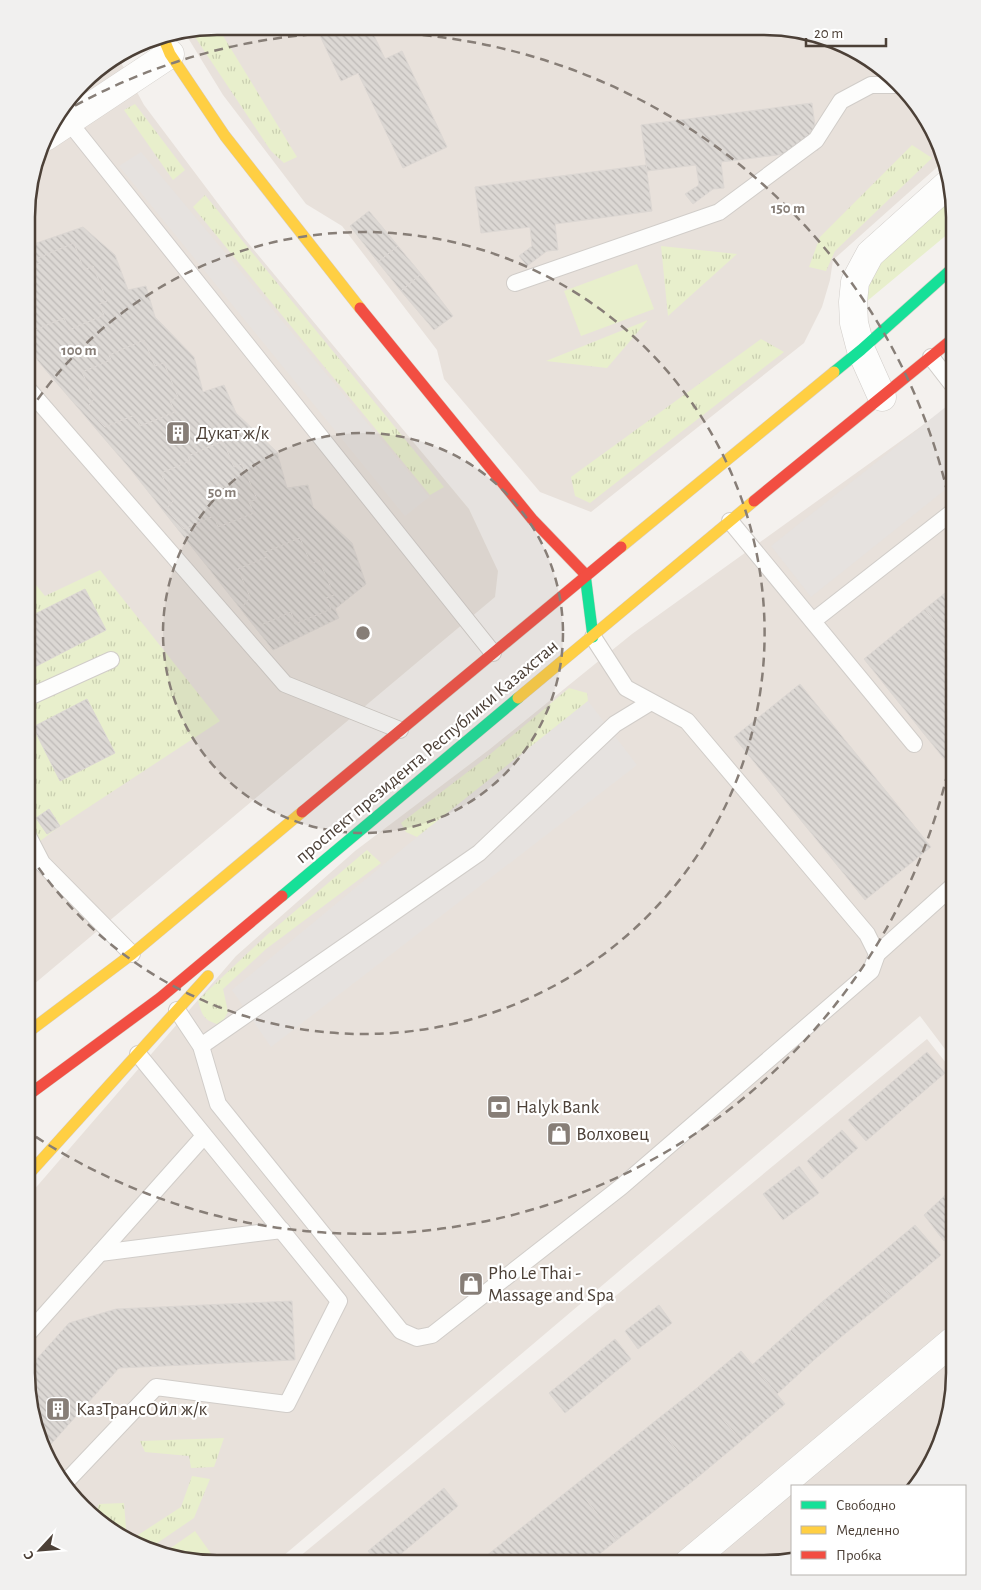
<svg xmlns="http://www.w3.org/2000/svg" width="981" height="1590" viewBox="0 0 981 1590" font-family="'Alegreya Sans',sans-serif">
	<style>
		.residential { fill: #e8e1db }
		.grass { fill: url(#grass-tufts) }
		.garden { fill: #e8efcc }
		.parking { fill: #e6e2df }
		.building { fill: url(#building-back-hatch); stroke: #dcd7d3 }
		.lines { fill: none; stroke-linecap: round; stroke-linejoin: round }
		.lane-casing { stroke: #d1cdc9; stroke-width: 18 }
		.street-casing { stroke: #d1cdc9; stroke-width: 29 }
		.fast-casing { stroke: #d6cec5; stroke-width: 12 }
		.slow-casing { stroke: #d6cec5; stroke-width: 12 }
		.jam-casing { stroke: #d6cec5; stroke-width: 12 }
		.lane { stroke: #fdfdfc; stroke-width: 16 }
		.street { stroke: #fdfdfc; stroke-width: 28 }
		.fast { stroke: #16e098; stroke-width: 11 }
		.slow { stroke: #ffcf43; stroke-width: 11 }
		.jam { stroke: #f24e42; stroke-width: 11 }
		.ring { fill: none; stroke: #877e77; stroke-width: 2.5; stroke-dasharray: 9 6 }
		.labels { text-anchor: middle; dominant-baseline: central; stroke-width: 4.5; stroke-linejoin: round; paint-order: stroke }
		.poi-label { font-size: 19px; fill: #4c4037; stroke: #fff; text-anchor: start }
		.street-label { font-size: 19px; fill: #4c4037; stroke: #fff }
		.rim { fill: none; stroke: #4c4037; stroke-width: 2.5 }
		.centre { fill: #877e77; stroke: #fff; stroke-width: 2.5 }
		.ring-label { font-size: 15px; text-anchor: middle; font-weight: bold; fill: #877e77; stroke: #fff; stroke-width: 4.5; stroke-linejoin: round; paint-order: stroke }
	</style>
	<defs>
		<pattern id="grass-tufts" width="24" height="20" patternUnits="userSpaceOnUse" patternTransform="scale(1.25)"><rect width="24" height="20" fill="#e8efcc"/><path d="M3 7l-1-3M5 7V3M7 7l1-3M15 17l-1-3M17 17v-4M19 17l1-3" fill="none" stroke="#c9ceb0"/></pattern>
		<pattern id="building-back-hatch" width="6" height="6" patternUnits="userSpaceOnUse" patternTransform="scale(1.25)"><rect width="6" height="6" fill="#dcd8d4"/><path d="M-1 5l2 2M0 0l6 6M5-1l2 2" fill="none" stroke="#bebab7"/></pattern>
	</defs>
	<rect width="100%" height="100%" fill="#f4f1ee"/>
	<g class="residential">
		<path d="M217 26 789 28 837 41 880 66 915 101 940 144 944 161 833 260 830 280 822 307 804 343 591 512 540 492 444 379 437 350 342 226 306 204 223 95 185 33Z"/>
		<path d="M118 57 144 105 244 238 469 509 498 571 495 597 27 990 28 193 46 132 91 74Z"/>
		<path d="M955 402 954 1061 920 1016 276 1562H193L144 1549 101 1524 66 1489 41 1446 26 1373V1199L236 956 355 851 490 749 632 634Z"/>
		<path d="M927 1039 954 1073V1386L945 1434 917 1486H792V1558L764 1564 293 1562Z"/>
	</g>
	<g class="grass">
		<path d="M217 26 297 157 284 163 271 151 191 31Z"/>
		<path d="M135 104 185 170 173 180 124 110Z"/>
		<path d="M912 145 932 158 835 251 826 271 809 267 820 237Z"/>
		<path d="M205 195 444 487 430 495 193 207Z"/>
		<path d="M951 197 955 217V228L866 302 864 276Z"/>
		<path d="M661 246 737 254 668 316Z"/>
		<path d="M648 320 607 368 546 361Z"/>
		<path d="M761 339 784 352 590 503 575 496 571 477Z"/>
		<path d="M100 570 220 721 60 826 27 851V574L45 596Z"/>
		<path d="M569 688 587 693 588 701 417 837 406 832 401 823 482 761Z"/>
		<path d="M367 850 381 863 266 949 223 989 228 1012 221 1025C204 1021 202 1016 198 1000L268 934Z"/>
		<path d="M224 1438 214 1467 191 1468 189 1456 145 1452 140 1441Z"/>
		<path d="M192 1476 210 1479 194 1518 147 1550 141 1547 135 1537 181 1507Z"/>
		<path d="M124 1503 127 1540 101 1524 94 1517 99 1504Z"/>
	</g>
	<g class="garden">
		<path d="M637 264 654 309 581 336 564 291Z"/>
		<path d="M195 1531 217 1562H193L162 1554Z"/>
	</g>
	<g class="parking">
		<path d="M141 152 429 497 405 516 119 166Z"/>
		<path d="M952 402 955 405V482L811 597 771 546Z"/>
		<path d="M588 701 637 765 271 1047 232 990 406 846Z"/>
	</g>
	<g class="building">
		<path d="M316 27H370L385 59 402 51 447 147 403 168 358 73 341 81Z"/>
		<path d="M812 103 818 150 721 162 724 188 713 189 693 204 685 194 699 185 696 165 647 171 641 125Z"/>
		<path d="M646 165 652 211 555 224 558 250 547 251 527 266 519 256 532 246 530 227 481 233 475 187Z"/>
		<path d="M369 211 398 246 378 262 350 226Z"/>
		<path d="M83 227 115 255 128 290 146 286 155 317 194 357 203 392 224 385 236 413 277 452 287 488 308 485 313 507 352 543 366 584 335 609 339 618 273 650 132 471 38 361 28 342V246Z"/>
		<path d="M74 243 84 270 93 266 107 301 99 304 104 315 69 330 64 318 35 330 28 323V268L40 263 38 258Z"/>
		<path d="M398 246 421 274 401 291 378 262Z"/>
		<path d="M421 274 453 316 434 330 401 291Z"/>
		<path d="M144 340 155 366 164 363 178 397 170 401 175 412 140 426 135 415 105 427 87 408 94 399 82 372 111 360 109 355Z"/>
		<path d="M223 441 234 467 242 464 257 499 249 502 254 513 218 527 214 516 184 529 166 509 173 501 161 473 190 461 188 456Z"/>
		<path d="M300 538 311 564 319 560 334 595 326 598 331 609 295 624 291 612 261 625 243 606 250 597 238 569 267 557 265 552Z"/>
		<path d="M955 585V647L925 609Z"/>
		<path d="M85 589 106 630 27 671V618Z"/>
		<path d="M925 609 955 647V761L949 765 864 659Z"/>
		<path d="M800 684 931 847 865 900 734 737Z"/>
		<path d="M87 699 115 753 60 781 33 727Z"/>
		<path d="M49 809 60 826 47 834 36 818Z"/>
		<path d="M927 1052 945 1073 866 1141 848 1120Z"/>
		<path d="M842 1130 858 1148 822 1179 807 1161Z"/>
		<path d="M799 1166 819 1193 783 1220 763 1194Z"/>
		<path d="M954 1187V1232L944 1241 924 1215Z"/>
		<path d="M915 1225 941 1255 891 1297 866 1266Z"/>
		<path d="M866 1266 891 1297 847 1332 822 1302Z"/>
		<path d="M292 1301 295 1360 119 1368 44 1452 41 1446 26 1371 69 1323 116 1309Z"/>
		<path d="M822 1302 847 1332 815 1359 790 1331Z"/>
		<path d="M659 1305 672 1323 638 1349 625 1331Z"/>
		<path d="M790 1331 815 1359 777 1394 752 1365Z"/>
		<path d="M615 1339 631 1359 565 1413 549 1393Z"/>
		<path d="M741 1351 785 1404 741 1441 697 1388Z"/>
		<path d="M697 1388 741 1441 698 1477 654 1422Z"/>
		<path d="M654 1422 698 1477 617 1540 575 1485Z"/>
		<path d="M575 1485 617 1540 588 1563H500L491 1552Z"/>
		<path d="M444 1488 458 1506 390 1563H378L368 1551Z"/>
		<path d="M491 1552 500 1563H478Z"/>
	</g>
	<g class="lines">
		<defs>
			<g id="lane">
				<path d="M69 122 493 653"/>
				<path d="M515 283 719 212 816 140 841 101 871 85H899"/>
				<path d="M931 357 955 388"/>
				<path d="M28 389 285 684 400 730"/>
				<path d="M730 521 914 744"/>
				<path d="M813 621 955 510"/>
				<path d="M27 698 111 660"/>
				<path d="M27 834 42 863 132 954"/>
				<path d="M877 954 955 884"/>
				<path d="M177 1010 201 1046 218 1104 401 1331 417 1338 432 1335 621 1187 871 971 877 954 867 934 687 721 626 688 593 637"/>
				<path d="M201 1046 479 853 615 724 651 702"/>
				<path d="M100 1253 282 1230"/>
				<path d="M26 1336 204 1136"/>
				<path d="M63 1485 156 1387 287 1404 339 1301 138 1054"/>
			</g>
			<g id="street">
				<path d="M45 137 170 54"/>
				<path d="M882 397 861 350 854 323 853 302 855 282 870 254 948 184"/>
				<path d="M687 1564 954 1340"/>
			</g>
			<g id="fast">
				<path d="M834 372 861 350 955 266"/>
				<path d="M585 574 593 637"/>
				<path d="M282 896 518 698"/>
			</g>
			<g id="slow">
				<path d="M163 37 170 54 225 136 360 308"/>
				<path d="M621 547 834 372"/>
				<path d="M518 698 754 501"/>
				<path d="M27 1033 132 954 302 812"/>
				<path d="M27 1176 208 976"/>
			</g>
			<g id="jam">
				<path d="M360 308 532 519 585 574"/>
				<path d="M754 501 955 337"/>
				<path d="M302 812 621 547"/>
				<path d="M27 1096 160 998 282 896"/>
			</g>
		</defs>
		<use href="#lane" class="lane-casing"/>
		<use href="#street" class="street-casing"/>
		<use href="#fast" class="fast-casing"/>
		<use href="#slow" class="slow-casing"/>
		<use href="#jam" class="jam-casing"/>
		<use href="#lane" class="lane"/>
		<use href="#street" class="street"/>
		<use href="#fast" class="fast"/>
		<use href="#slow" class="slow"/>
		<use href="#jam" class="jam"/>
	</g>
	<circle cx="363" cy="633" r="200" fill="#877e77" fill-opacity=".12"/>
	<g class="ring">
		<circle cx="363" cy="633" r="200"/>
		<path d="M29 412A401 401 0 1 1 29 854"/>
		<path d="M954 743A601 601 0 0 1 27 1131M62 113A601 601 0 0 1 954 523"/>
	</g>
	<defs>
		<symbol id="building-square" viewBox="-11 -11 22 22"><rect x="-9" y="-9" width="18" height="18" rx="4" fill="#877e77" stroke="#fff"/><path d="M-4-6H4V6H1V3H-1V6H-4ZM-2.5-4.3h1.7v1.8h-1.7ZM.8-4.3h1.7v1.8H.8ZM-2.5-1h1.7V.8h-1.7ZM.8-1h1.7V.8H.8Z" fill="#fff"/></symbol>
		<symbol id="bank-square" viewBox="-11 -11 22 22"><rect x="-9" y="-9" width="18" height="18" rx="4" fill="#877e77" stroke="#fff"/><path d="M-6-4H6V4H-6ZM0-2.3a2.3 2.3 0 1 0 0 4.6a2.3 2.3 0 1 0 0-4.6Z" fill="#fff"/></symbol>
		<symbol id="shop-square" viewBox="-11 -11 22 22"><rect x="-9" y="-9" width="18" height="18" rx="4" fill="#877e77" stroke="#fff"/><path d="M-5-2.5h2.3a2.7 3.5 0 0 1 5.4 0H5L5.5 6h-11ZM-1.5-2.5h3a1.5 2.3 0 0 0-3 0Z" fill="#fff"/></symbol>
	</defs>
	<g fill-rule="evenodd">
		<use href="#building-square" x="164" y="419" width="28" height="28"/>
		<use href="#bank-square" x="485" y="1093" width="28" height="28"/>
		<use href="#shop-square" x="545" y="1120" width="28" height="28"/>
		<use href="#shop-square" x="457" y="1270" width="28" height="28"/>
		<use href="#building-square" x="44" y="1395" width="28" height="28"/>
	</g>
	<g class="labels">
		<g class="poi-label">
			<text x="196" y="433">Дукат ж/к</text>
			<text x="516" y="1107">Halyk Bank</text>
			<text x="576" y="1134">Волховец</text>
			<text x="488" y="1273">Pho Le Thai -<tspan x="488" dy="22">Massage and Spa</tspan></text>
			<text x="76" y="1409">КазТрансОйл ж/к</text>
		</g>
		<g class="street-label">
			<text transform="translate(427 752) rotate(-40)">проспект президента Республики Казахстан</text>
		</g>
	</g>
	<path d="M0 0H981V1590H0ZM217 35H764A182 182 0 0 1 946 217V1373A182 182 0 0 1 764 1555H217A182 182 0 0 1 35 1373V217A182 182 0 0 1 217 35Z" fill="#f1f0ef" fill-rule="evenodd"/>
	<path class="rim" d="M217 35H764A182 182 0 0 1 946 217V1373A182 182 0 0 1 764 1555H217A182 182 0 0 1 35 1373V217A182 182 0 0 1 217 35Z"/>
	<circle cx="363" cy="633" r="8" class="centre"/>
	<g class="ring-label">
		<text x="788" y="213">150 m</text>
		<text x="79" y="355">100 m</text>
		<text x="222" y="497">50 m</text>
	</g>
	<rect x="791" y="1485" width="175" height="90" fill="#ffffff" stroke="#b7b3af"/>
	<rect x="801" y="1501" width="25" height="8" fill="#16e098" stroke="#b7b3af"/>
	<text x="836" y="1510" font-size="15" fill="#4c4037">Свободно</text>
	<rect x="801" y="1526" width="25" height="8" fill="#ffcf43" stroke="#b7b3af"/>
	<text x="836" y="1535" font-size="15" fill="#4c4037">Медленно</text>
	<rect x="801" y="1551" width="25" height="8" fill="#f24e42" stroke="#b7b3af"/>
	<text x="836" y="1560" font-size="15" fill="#4c4037">Пробка</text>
	<g transform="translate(40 1550) rotate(244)" stroke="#ffffff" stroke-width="4" paint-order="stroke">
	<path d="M0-4L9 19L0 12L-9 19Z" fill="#4c4037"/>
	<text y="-8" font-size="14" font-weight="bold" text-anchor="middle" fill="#4c4037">С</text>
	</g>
	<path d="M806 38v8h80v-8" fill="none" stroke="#4c4037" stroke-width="2.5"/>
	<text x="814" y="38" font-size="15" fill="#4c4037" stroke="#ffffff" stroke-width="4" paint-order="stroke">20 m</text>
</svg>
